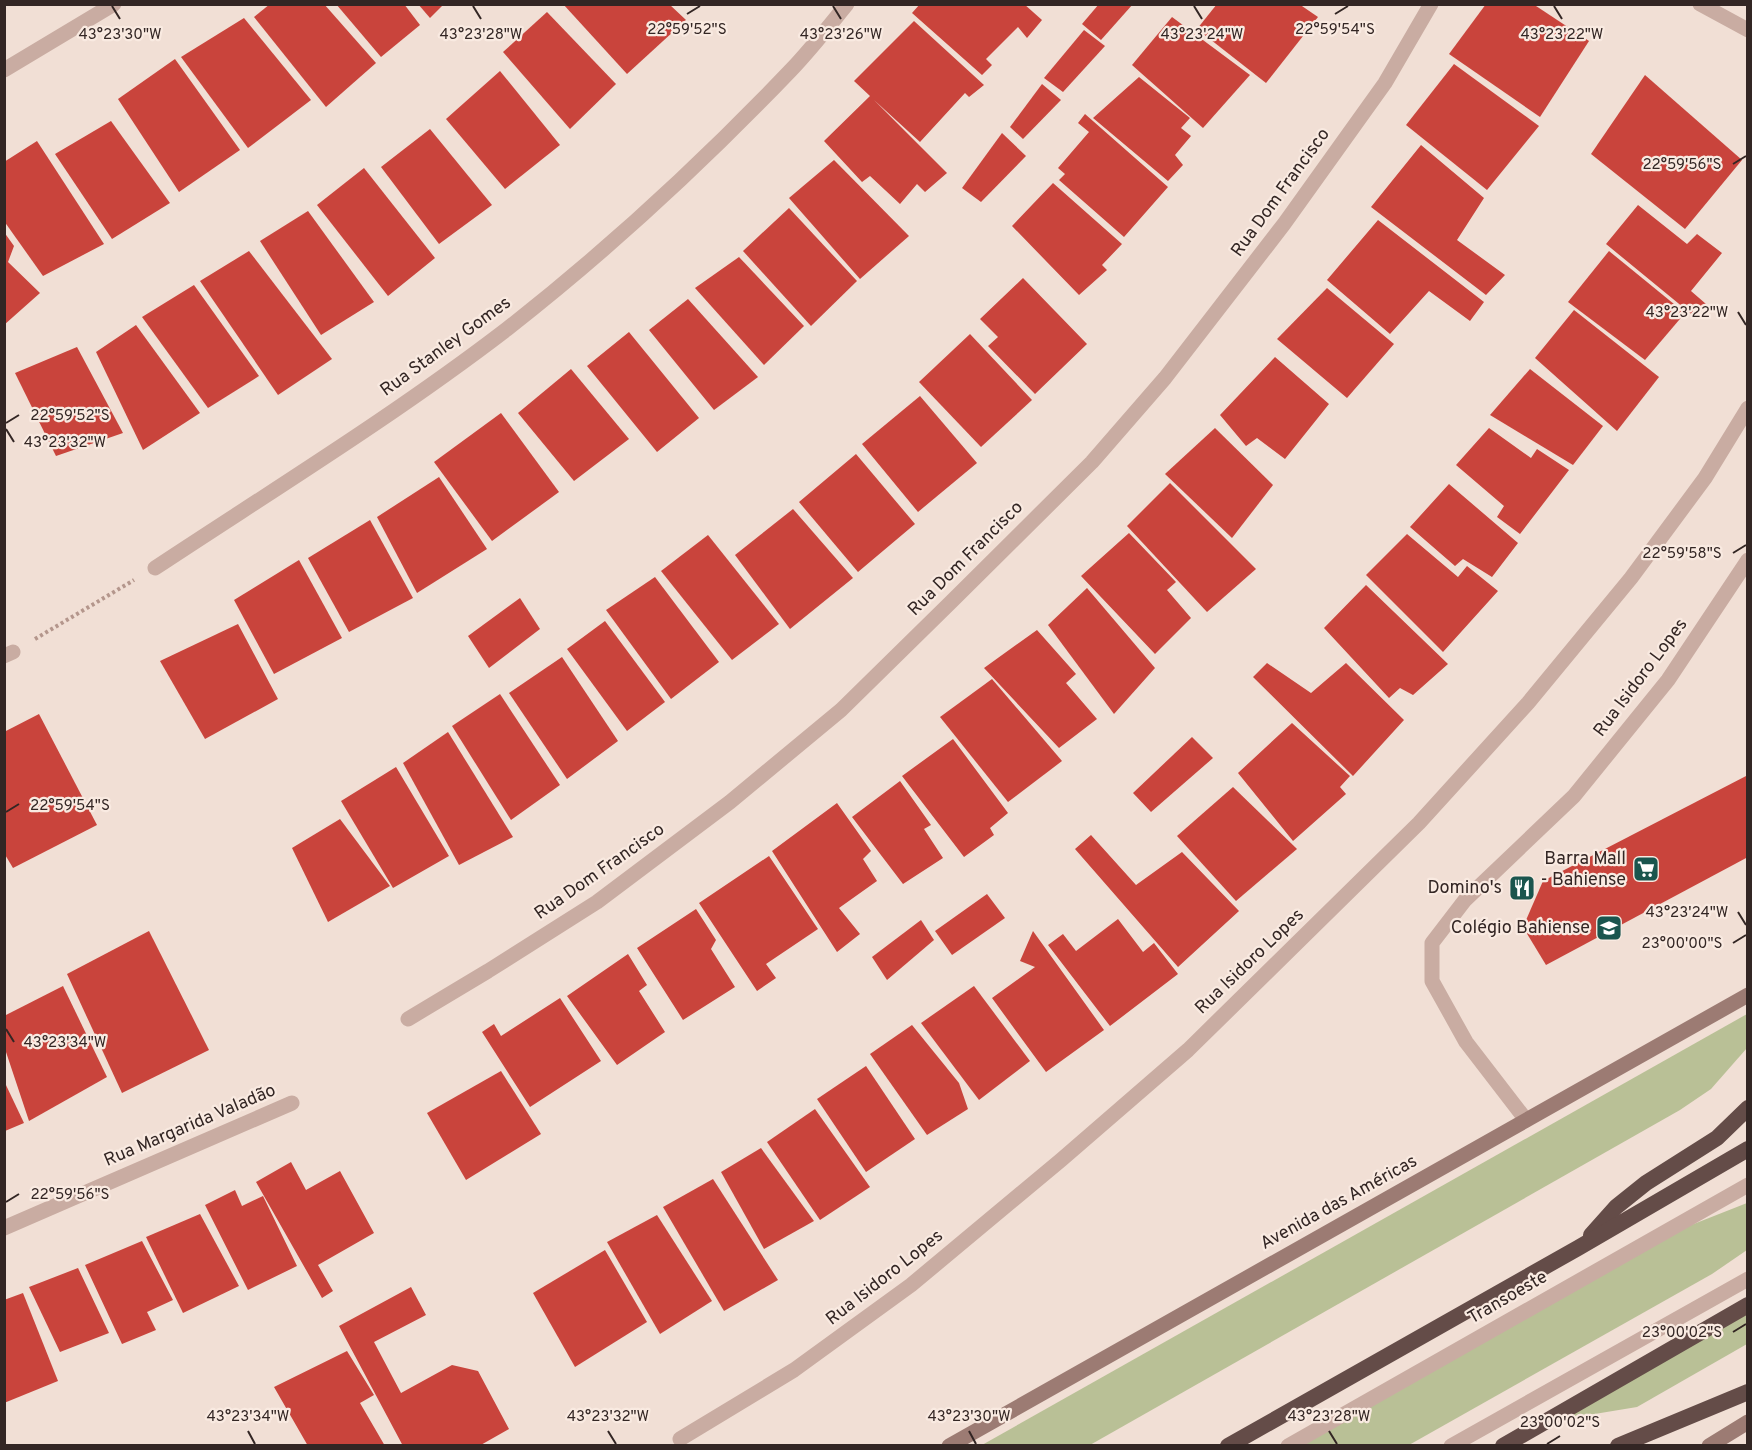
<svg xmlns="http://www.w3.org/2000/svg" width="1752" height="1450" viewBox="0 0 1752 1450" font-family="Overpass,sans-serif">
	<style>
		.green { fill: #b9c096 }
		.building { fill: #c9443c }
		.lines { fill: none; stroke-linecap: round; stroke-linejoin: round }
		.path { stroke: #b4968c; stroke-width: 4; stroke-dasharray: 3 3; stroke-linecap: butt }
		.service { stroke: #c9aca2; stroke-width: 15 }
		.minor { stroke: #c9aca2; stroke-width: 15 }
		.secondary { stroke: #9c7b73; stroke-width: 15 }
		.trunk { stroke: #644c48; stroke-width: 16 }
		.ticks { fill: none; stroke: #332624; stroke-width: 2 }
		.labels { text-anchor: middle; dominant-baseline: central; stroke-width: 4.5; stroke-linejoin: round; paint-order: stroke }
		.street-label { font-size: 18px; fill: #332624; stroke: #f9eae1 }
		.poi-label { font-size: 18px; fill: #332624; stroke: #f9eae1; text-anchor: end }
		.ticks-label { font-size: 15px; text-anchor: middle; fill: #332624; stroke: #f9eae1; stroke-width: 4.5; stroke-linejoin: round; paint-order: stroke }
	</style>
	<rect width="100%" height="100%" fill="#f1dfd5"/>
	<g class="green">
		<path d="M1747 1014V1048L1711 1089 1680 1110 1090 1445H982Z"/>
		<path d="M1747 1203V1250L1712 1274 1409 1445 1300 1446 1681 1229Z"/>
		<path d="M1747 1306V1344L1637 1407 1540 1423Z"/>
	</g>
	<g class="building">
		<path d="M270 4H324L376 63 326 107 254 17Z"/>
		<path d="M336 4H404L420 25 381 57Z"/>
		<path d="M418 4H444L430 18Z"/>
		<path d="M563 4H669L686 20 627 74Z"/>
		<path d="M920 4H1024L1042 20 1027 38 1018 27 986 59 992 65 982 75 912 13Z"/>
		<path d="M1099 4H1133L1101 40 1082 24Z"/>
		<path d="M1217 4H1299L1318 17 1266 83 1197 29Z"/>
		<path d="M1486 4H1533L1589 41 1540 117 1449 54Z"/>
		<path d="M547 12 616 84 570 129 503 52Z"/>
		<path d="M1172 17 1250 75 1203 128 1132 65Z"/>
		<path d="M244 18 311 100 248 148 181 57Z"/>
		<path d="M914 21 984 85 969 97 965 93 920 142 874 100 947 173 925 192 917 184 900 204 870 176 862 182 824 141 870 96 854 81Z"/>
		<path d="M1084 30 1105 46 1063 92 1044 78Z"/>
		<path d="M175 59 240 150 179 192 118 99Z"/>
		<path d="M1454 64 1539 126 1487 190 1406 125Z"/>
		<path d="M500 71 560 145 505 189 446 119Z"/>
		<path d="M1645 75 1742 160 1685 229 1591 154Z"/>
		<path d="M1139 77 1190 118 1181 128 1191 136 1175 155 1183 165 1168 181 1093 118Z"/>
		<path d="M1042 84 1061 100 1023 139 1010 127Z"/>
		<path d="M1085 114 1168 187 1124 237 1059 180 1065 174 1058 168 1089 132 1078 123Z"/>
		<path d="M111 121 170 203 112 239 55 154Z"/>
		<path d="M430 129 492 205 439 244 381 167Z"/>
		<path d="M1002 133 1026 156 981 202 962 188Z"/>
		<path d="M37 141 104 244 43 276 4 221V162Z"/>
		<path d="M1421 145 1484 198 1457 240 1505 275 1486 295 1371 207Z"/>
		<path d="M834 160 909 236 860 279 789 198Z"/>
		<path d="M364 168 435 258 388 296 317 205Z"/>
		<path d="M1053 183 1122 244 1102 265 1107 270 1079 295 1012 226Z"/>
		<path d="M1638 205 1687 244 1697 234 1722 253 1691 291 1706 304 1695 317 1606 244Z"/>
		<path d="M789 208 857 281 811 326 743 251Z"/>
		<path d="M308 211 374 302 321 335 260 241Z"/>
		<path d="M1378 220 1484 302 1470 321 1429 291 1390 334 1327 280Z"/>
		<path d="M4 232 14 246 8 262 40 293 4 325Z"/>
		<path d="M249 251 332 359 278 395 200 281Z"/>
		<path d="M1609 251 1685 313 1645 360 1568 302Z"/>
		<path d="M739 257 804 326 764 365 695 288Z"/>
		<path d="M1023 278 1087 344 1035 394 988 346 998 337 980 319Z"/>
		<path d="M194 285 259 376 208 408 142 317Z"/>
		<path d="M1327 288 1394 344 1347 398 1277 339Z"/>
		<path d="M688 299 758 377 714 410 649 330Z"/>
		<path d="M1574 310 1659 377 1617 431 1535 358Z"/>
		<path d="M136 325 200 413 143 450 96 352Z"/>
		<path d="M629 332 699 418 657 452 587 366Z"/>
		<path d="M970 334 1032 400 981 447 919 382Z"/>
		<path d="M77 347 123 433 56 456 15 373Z"/>
		<path d="M1275 357 1329 404 1285 459 1257 438 1246 446 1220 415Z"/>
		<path d="M571 369 629 439 574 481 518 413Z"/>
		<path d="M1530 369 1603 426 1573 465 1490 415Z"/>
		<path d="M920 396 977 463 918 512 862 444Z"/>
		<path d="M501 413 559 492 492 541 434 462Z"/>
		<path d="M1215 428 1273 485 1232 538 1165 474Z"/>
		<path d="M1489 428 1531 458 1537 449 1569 470 1520 534 1497 517 1504 506 1456 465Z"/>
		<path d="M856 454 915 524 858 572 799 502Z"/>
		<path d="M439 477 487 549 417 593 377 517Z"/>
		<path d="M1170 483 1256 569 1207 612 1127 526Z"/>
		<path d="M1449 484 1518 543 1492 577 1463 559 1455 566 1410 527Z"/>
		<path d="M793 509 853 578 790 629 735 555Z"/>
		<path d="M370 520 413 598 349 632 308 558Z"/>
		<path d="M1129 533 1176 582 1167 590 1191 618 1155 654 1081 576Z"/>
		<path d="M1407 534 1458 577 1467 566 1498 591 1443 652 1366 575Z"/>
		<path d="M708 535 779 624 732 660 661 571Z"/>
		<path d="M299 560 342 638 274 674 234 600Z"/>
		<path d="M655 577 719 662 671 699 606 610Z"/>
		<path d="M1366 585 1448 664 1413 695 1400 688 1389 698 1324 628Z"/>
		<path d="M1087 588 1155 668 1114 714 1048 625Z"/>
		<path d="M520 598 540 629 489 668 468 636Z"/>
		<path d="M605 621 665 702 627 731 567 649Z"/>
		<path d="M238 624 278 699 205 739 160 661Z"/>
		<path d="M1037 630 1076 674 1066 683 1097 719 1059 748 984 668Z"/>
		<path d="M562 657 618 741 567 779 509 693Z"/>
		<path d="M1267 663 1311 693 1346 663 1404 720 1353 776 1253 677Z"/>
		<path d="M992 679 1062 761 1008 802 940 717Z"/>
		<path d="M500 694 560 785 511 820 452 726Z"/>
		<path d="M39 714 97 825 13 868 4 853V732Z"/>
		<path d="M1292 723 1350 776 1340 787 1346 794 1293 841 1238 773Z"/>
		<path d="M448 732 513 837 459 865 403 763Z"/>
		<path d="M1192 737 1213 758 1151 812 1133 793Z"/>
		<path d="M953 739 1008 813 990 828 994 835 964 857 902 776Z"/>
		<path d="M396 767 449 856 393 888 341 801Z"/>
		<path d="M1748 775V857L1546 965 1523 927 1543 881Z"/>
		<path d="M900 781 931 825 924 829 943 858 903 884 852 817Z"/>
		<path d="M1233 787 1297 849 1236 901 1177 836Z"/>
		<path d="M837 803 871 851 863 859 877 881 839 908 860 934 837 952 772 851Z"/>
		<path d="M340 819 390 886 328 922 292 848Z"/>
		<path d="M1091 835 1136 885 1182 852 1239 911 1178 967 1075 849Z"/>
		<path d="M769 856 818 929 766 964 776 978 757 991 699 903Z"/>
		<path d="M987 894 1005 918 952 955 935 931Z"/>
		<path d="M696 909 716 940 711 949 735 987 683 1020 637 948Z"/>
		<path d="M1118 919 1143 952 1154 943 1178 974 1110 1026 1048 945 1063 934 1076 951Z"/>
		<path d="M921 920 934 940 887 980 872 957Z"/>
		<path d="M149 931 209 1050 122 1093 67 974Z"/>
		<path d="M1033 931 1104 1030 1046 1072 992 998 1035 967 1020 961Z"/>
		<path d="M628 954 647 985 639 991 665 1032 617 1065 567 996Z"/>
		<path d="M63 986 107 1077 29 1121 4 1046V1016Z"/>
		<path d="M974 986 1030 1061 979 1100 921 1023Z"/>
		<path d="M560 998 601 1061 530 1107 482 1032 494 1024 501 1036Z"/>
		<path d="M912 1025 959 1083 968 1109 927 1135 870 1054Z"/>
		<path d="M866 1066 915 1139 866 1172 817 1099Z"/>
		<path d="M501 1071 541 1134 466 1180 427 1113Z"/>
		<path d="M5 1083 24 1123 5 1131Z"/>
		<path d="M815 1109 870 1187 820 1220 767 1142Z"/>
		<path d="M761 1148 814 1221 764 1249 721 1172Z"/>
		<path d="M291 1162 306 1190 340 1171 374 1233 318 1265 333 1291 322 1298 256 1182Z"/>
		<path d="M713 1179 778 1280 724 1311 663 1207Z"/>
		<path d="M235 1190 242 1206 263 1196 297 1266 248 1290 205 1205Z"/>
		<path d="M200 1214 239 1286 183 1313 146 1237Z"/>
		<path d="M657 1215 712 1301 660 1334 607 1242Z"/>
		<path d="M142 1241 173 1300 147 1312 156 1330 122 1344 85 1265Z"/>
		<path d="M605 1250 647 1322 575 1367 533 1293Z"/>
		<path d="M78 1268 109 1333 60 1352 29 1287Z"/>
		<path d="M411 1287 426 1315 374 1342 401 1393 452 1365 478 1371 509 1429 479 1446H403L339 1326Z"/>
		<path d="M23 1293 58 1381 4 1403V1300Z"/>
		<path d="M347 1351 374 1395 360 1403 385 1446H308L274 1387Z"/>
	</g>
	<g class="lines">
		<path class="path" d="M35 639 134 580"/>
		<g class="service">
			<path d="M1288 1446 1748 1185"/>
			<path d="M1451 1446 1748 1279"/>
		</g>
		<g class="minor">
			<path d="M1700 4 1748 30"/>
			<path d="M4 70 114 4"/>
			<path d="M155 568C273 490 395 415 507 329 608 250 703 162 791 70 811 49 829 26 847 4"/>
			<path d="M4 656 13 652"/>
			<path d="M408 1019 488 971 597 902 730 802 841 710 951 602 1092 462 1165 378 1284 224 1385 83 1431 4"/>
			<path d="M1526 1120 1466 1042 1432 981V943L1465 900 1574 796 1668 680 1748 560"/>
			<path d="M4 1228 292 1103"/>
			<path d="M680 1439 794 1370 911 1285 1061 1160 1188 1050 1419 823 1528 703 1631 578 1705 478 1748 408"/>
		</g>
		<g class="secondary">
			<path d="M949 1446 1748 995"/>
			<path d="M1709 1446 1748 1422"/>
		</g>
		<g class="trunk">
			<path d="M1591 1235 1616 1207 1646 1183 1717 1138 1748 1108"/>
			<path d="M1228 1446 1578 1248 1748 1149"/>
			<path d="M1503 1446 1748 1305"/>
			<path d="M1618 1446 1748 1392"/>
		</g>
	</g>
	<path class="ticks" d="M112 6 120 19M473 6 481 19M833 6 841 19M1194 6 1202 19M1554 6 1562 19M687 14 700 6M1335 14 1348 6M1733 164 1746 156M1738 312 1746 325M6 423 19 415M6 429 14 442M1733 553 1746 545M6 812 19 804M1738 912 1746 925M1733 943 1746 935M6 1029 14 1042M6 1202 19 1194M1733 1332 1746 1324M248 1431 255 1444M608 1431 616 1444M969 1431 976 1444M1329 1431 1337 1444M1547 1444 1560 1436"/>
	<defs>
		<symbol id="supermarket-square" viewBox="-11 -11 22 22"><rect x="-9" y="-9" width="18" height="18" rx="4" fill="#1a554e" stroke="#f9eae1"/><path d="M-6-5.5h2.5l.6 2H6L4.5 2H-2.5L-4.4-4H-6ZM-1.5 3.2a1.3 1.3 0 1 0 .1 0ZM3 3.2a1.3 1.3 0 1 0 .1 0Z" fill="#fff"/></symbol>
		<symbol id="restaurant-square" viewBox="-11 -11 22 22"><rect x="-9" y="-9" width="18" height="18" rx="4" fill="#1a554e" stroke="#f9eae1"/><path d="M-5-6h1v4h1v-4h1v4h1v-4h1v5L-1.5 .5V6h-2V.5L-5-1ZM5-6V6H3V1.5H1.5Q1.5-4 5-6Z" fill="#fff"/></symbol>
		<symbol id="school-square" viewBox="-11 -11 22 22"><rect x="-9" y="-9" width="18" height="18" rx="4" fill="#1a554e" stroke="#f9eae1"/><path d="M0-5L7-2L0 1L-7-2ZM-4 1L0 2.5L4 1V4Q0 6-4 4Z" fill="#fff"/></symbol>
	</defs>
	<g fill-rule="evenodd">
		<use href="#supermarket-square" x="1631" y="854" width="30" height="30"/>
		<use href="#restaurant-square" x="1507" y="873" width="30" height="30"/>
		<use href="#school-square" x="1594" y="913" width="30" height="30"/>
	</g>
	<g class="labels">
		<g class="street-label">
			<text transform="translate(1281 193) rotate(-54)">Rua Dom Francisco</text>
			<text transform="translate(446 347) rotate(-36)">Rua Stanley Gomes</text>
			<text transform="translate(966 559) rotate(-45)">Rua Dom Francisco</text>
			<text transform="translate(1641 678) rotate(-53)">Rua Isidoro Lopes</text>
			<text transform="translate(600 872) rotate(-35)">Rua Dom Francisco</text>
			<text transform="translate(1250 962) rotate(-44)">Rua Isidoro Lopes</text>
			<text transform="translate(190 1126) rotate(-23)">Rua Margarida Valadão</text>
			<text transform="translate(1339 1203) rotate(-29)">Avenida das Américas</text>
			<text transform="translate(885 1278) rotate(-38)">Rua Isidoro Lopes</text>
			<text transform="translate(1508 1298) rotate(-30)">Transoeste</text>
		</g>
		<g class="poi-label">
			<text x="1626" y="859">Barra Mall<tspan x="1626" dy="21">- Bahiense</tspan></text>
			<text x="1502" y="888">Domino's</text>
			<text x="1590" y="928">Colégio Bahiense</text>
		</g>
	</g>
	<g class="ticks-label">
		<text x="687" y="34">22°59'52"S</text>
		<text x="1335" y="34">22°59'54"S</text>
		<text x="120" y="39">43°23'30"W</text>
		<text x="481" y="39">43°23'28"W</text>
		<text x="841" y="39">43°23'26"W</text>
		<text x="1202" y="39">43°23'24"W</text>
		<text x="1562" y="39">43°23'22"W</text>
		<text x="1682" y="169">22°59'56"S</text>
		<text x="1687" y="317">43°23'22"W</text>
		<text x="70" y="420">22°59'52"S</text>
		<text x="65" y="447">43°23'32"W</text>
		<text x="1682" y="558">22°59'58"S</text>
		<text x="70" y="810">22°59'54"S</text>
		<text x="1687" y="917">43°23'24"W</text>
		<text x="1682" y="948">23°00'00"S</text>
		<text x="65" y="1047">43°23'34"W</text>
		<text x="70" y="1199">22°59'56"S</text>
		<text x="1682" y="1337">23°00'02"S</text>
		<text x="248" y="1421">43°23'34"W</text>
		<text x="608" y="1421">43°23'32"W</text>
		<text x="969" y="1421">43°23'30"W</text>
		<text x="1329" y="1421">43°23'28"W</text>
		<text x="1560" y="1427">23°00'02"S</text>
	</g>
	<rect width="1752" height="1450" fill="none" stroke="#332624" stroke-width="12"/>
</svg>
